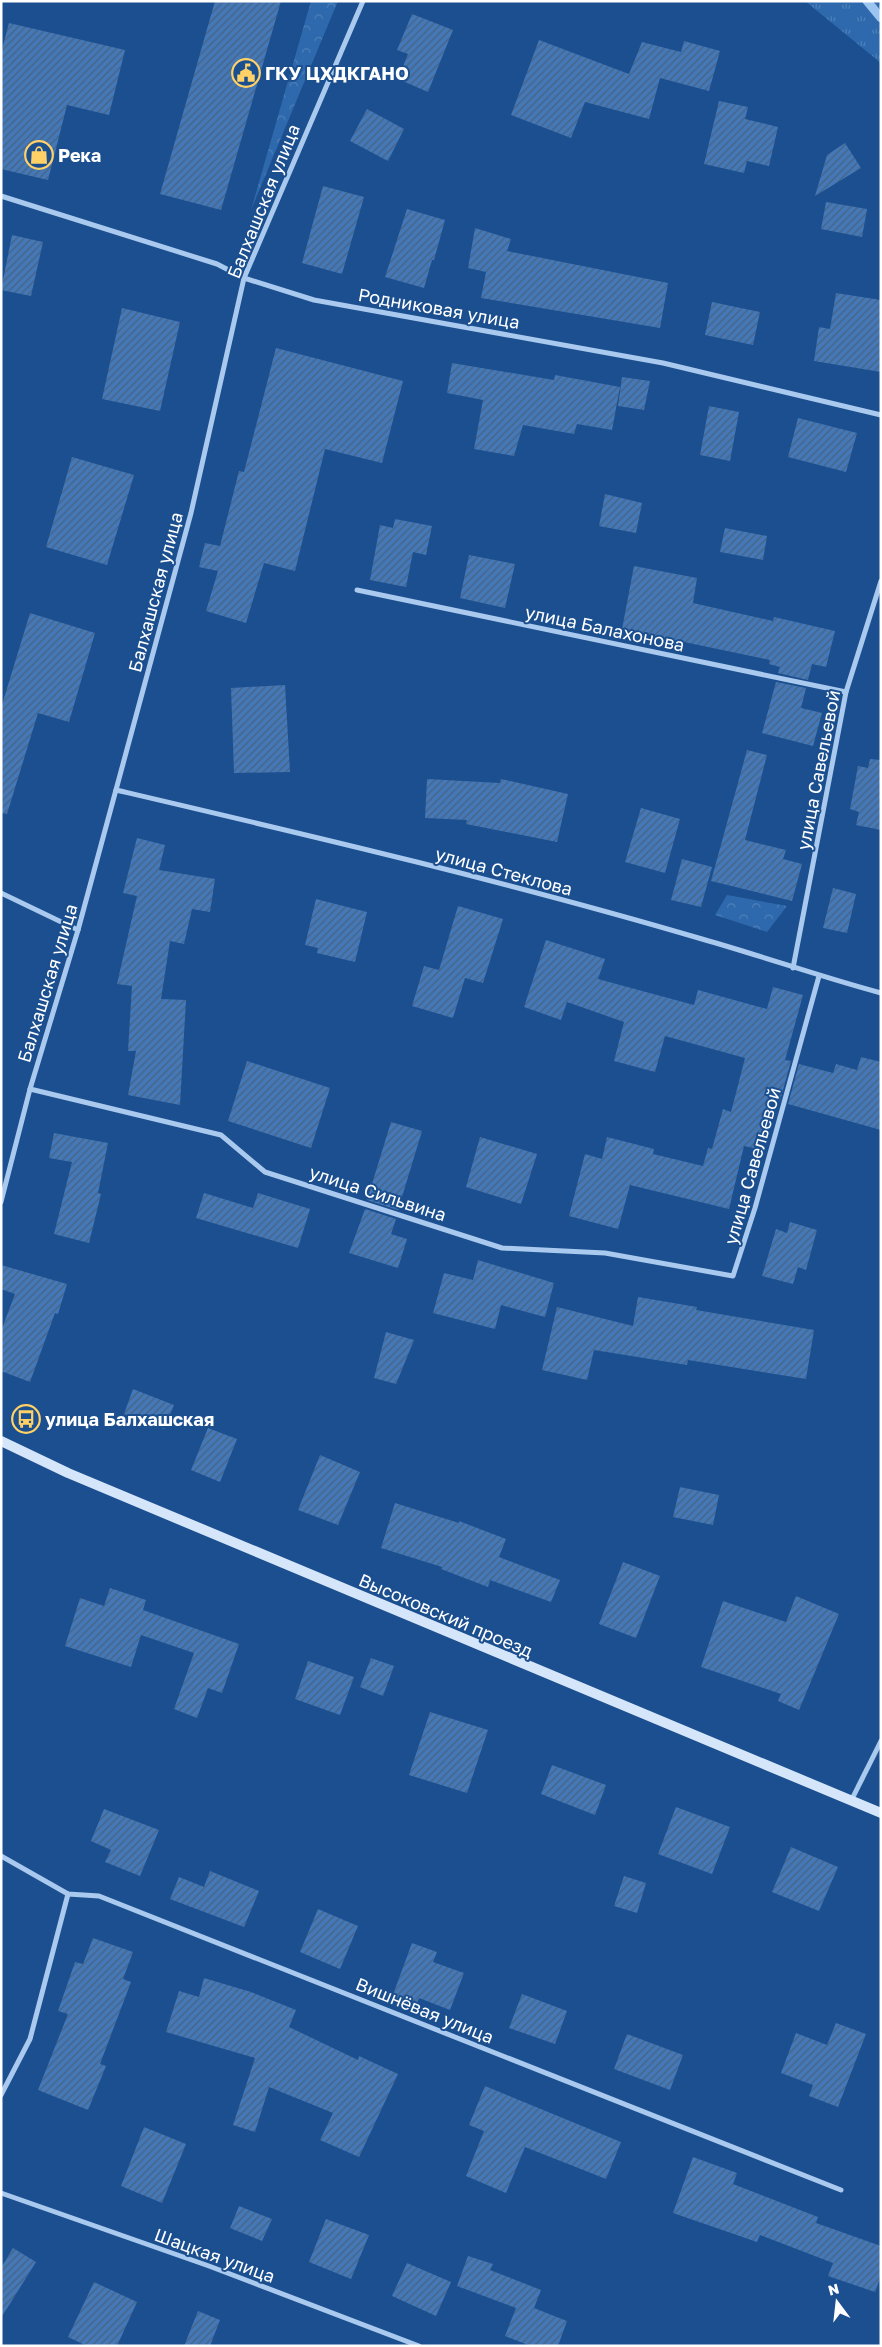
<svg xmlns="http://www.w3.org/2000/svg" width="882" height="2347" viewBox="0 0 882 2347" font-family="'Golos Text',sans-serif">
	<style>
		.grass { fill: url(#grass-tufts) }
		.forest { fill: url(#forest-crowns) }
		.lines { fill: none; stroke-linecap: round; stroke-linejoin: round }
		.stream { stroke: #9cc4f0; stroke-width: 9 }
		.building { fill: url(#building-hatch) }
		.street { stroke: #a9c9ee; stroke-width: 5 }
		.secondary { stroke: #d6e6fa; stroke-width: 10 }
		.labels { text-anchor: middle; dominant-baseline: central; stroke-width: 4; stroke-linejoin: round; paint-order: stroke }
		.poi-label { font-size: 18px; font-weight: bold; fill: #fff; stroke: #1b4f8f; text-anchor: start }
		.street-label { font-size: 18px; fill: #fff; stroke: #1b4f8f }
	</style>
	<defs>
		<pattern id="grass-tufts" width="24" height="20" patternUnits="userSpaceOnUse" patternTransform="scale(1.25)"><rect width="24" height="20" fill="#2e69ad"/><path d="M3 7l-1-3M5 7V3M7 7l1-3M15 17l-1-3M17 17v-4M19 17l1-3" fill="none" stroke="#4d80b9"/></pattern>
		<pattern id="forest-crowns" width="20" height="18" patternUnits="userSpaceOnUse" patternTransform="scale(1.25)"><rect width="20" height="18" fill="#2e69ad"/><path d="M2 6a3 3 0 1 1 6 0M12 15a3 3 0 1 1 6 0" fill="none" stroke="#4d80b9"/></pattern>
		<pattern id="building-hatch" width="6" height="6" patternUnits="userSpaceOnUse" patternTransform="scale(1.25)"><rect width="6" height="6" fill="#4478b7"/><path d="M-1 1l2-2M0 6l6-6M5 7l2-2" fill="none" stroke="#486282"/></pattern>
	</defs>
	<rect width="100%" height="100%" fill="#1b4f8f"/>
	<path class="grass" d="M805 1H881V64L876 59Z"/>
	<g class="forest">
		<path d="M311 1H338L251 210Z"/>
		<path d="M727 895 787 906 767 932 715 915Z"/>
	</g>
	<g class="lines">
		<path class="stream" d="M867 1 881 18"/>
	</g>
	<g class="building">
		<path d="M215 1H281L221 210 160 194Z"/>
		<path d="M412 14 453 30 428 92 398 79 408 54 397 50Z"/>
		<path d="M9 23 125 50 109 115 67 105 48 180 1 169V53Z"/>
		<path d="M539 40 629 74 642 42 681 52 684 41 720 51 709 91 660 78 649 119 585 102 571 138 511 115Z"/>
		<path d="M719 101 748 107 745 119 778 127 769 166 747 161 744 173 704 164Z"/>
		<path d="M367 109 404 129 388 161 350 141Z"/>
		<path d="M845 143 861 168 815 196 827 155Z"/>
		<path d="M323 186 364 197 342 274 302 263Z"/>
		<path d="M826 202 867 209 862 237 821 229Z"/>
		<path d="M407 209 445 220 434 260H432L424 288 385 277Z"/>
		<path d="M475 228 511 239 507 251 668 283 660 328 481 298 486 272 468 268Z"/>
		<path d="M12 235 43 242 31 296 1 290Z"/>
		<path d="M836 293 881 300V372L814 361 819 327 830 329Z"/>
		<path d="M712 302 760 312 753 345 705 335Z"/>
		<path d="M122 308 180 322 160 411 102 399Z"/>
		<path d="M276 348 403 381 382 463 325 449 295 571 264 563 246 623 206 611 218 571 199 567 205 543 220 546 239 471 244 472Z"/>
		<path d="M452 363 554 380 555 375 620 387 612 430 577 424 574 434 523 425 514 456 474 449 483 400 447 393Z"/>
		<path d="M622 377 650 381 644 410 618 406Z"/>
		<path d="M709 406 739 412 730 461 700 455Z"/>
		<path d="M798 418 857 433 846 472 788 457Z"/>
		<path d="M72 457 134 475 107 565 46 547Z"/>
		<path d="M605 494 642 503 636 533 599 526Z"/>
		<path d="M395 519 432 526 426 555 413 552 406 587 370 580 380 525 393 528Z"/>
		<path d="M725 528 767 536 763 560 720 552Z"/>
		<path d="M469 555 515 564 505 608 460 598Z"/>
		<path d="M634 566 697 578 693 603 773 621 774 617 835 631 826 667 812 664 808 680 778 673 780 667 769 664 770 660 622 629Z"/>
		<path d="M30 613 95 633 69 722 38 713 7 814 1 813V708Z"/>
		<path d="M776 682 806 688 801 708 822 713 813 746 762 733Z"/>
		<path d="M285 685 290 772 234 773 231 688Z"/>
		<path d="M747 750 767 755 745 840 786 850 783 859 802 864 792 901 711 881Z"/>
		<path d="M870 759 881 760V830L856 825 859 812 850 809 858 766 868 768Z"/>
		<path d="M427 779 500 783 501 779 568 794 557 842 466 824 467 820 425 818Z"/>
		<path d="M641 808 680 819 665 873 625 862Z"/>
		<path d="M137 838 165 845 159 870 215 879 210 912 192 909 184 944 170 941 161 999 186 1000 180 1105 128 1095 136 1051H128L132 986 117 984 137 896 123 893Z"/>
		<path d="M682 859 712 867 701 907 671 900Z"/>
		<path d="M833 888 856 894 847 933 823 928Z"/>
		<path d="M316 899 367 912 355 962 317 953 318 948 305 945Z"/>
		<path d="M458 906 503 919 483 983 465 978 453 1018 412 1006 424 966 439 970Z"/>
		<path d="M546 940 605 959 598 979 694 1005 698 990 767 1009 773 987 803 995 785 1060 791 1061 780 1101 772 1099 758 1149 744 1146 729 1209 630 1185 618 1229 569 1216 585 1154 602 1159 607 1137 654 1149 653 1154 703 1166 708 1148 712 1149 723 1109 731 1112 745 1058 665 1036 655 1072 614 1061 624 1022 567 1002 561 1020 524 1007Z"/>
		<path d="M861 1057 881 1062V1130L788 1104 799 1064 833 1073 836 1064 857 1070Z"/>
		<path d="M247 1061 330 1088 311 1148 228 1121Z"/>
		<path d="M391 1122 422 1131 398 1210 367 1200Z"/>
		<path d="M54 1133 108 1143 98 1193 101 1194 89 1243 54 1234 72 1162 49 1158Z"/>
		<path d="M480 1137 537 1154 521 1204 466 1187Z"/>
		<path d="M204 1193 253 1208 258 1193 310 1209 298 1248 196 1218Z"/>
		<path d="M365 1209 396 1219 391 1234 407 1239 398 1268 349 1253Z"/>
		<path d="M790 1222 817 1230 806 1270 798 1267 793 1284 762 1276 776 1229 787 1233Z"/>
		<path d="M478 1260 554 1283 545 1317 501 1305 495 1329 433 1313 444 1273 473 1280Z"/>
		<path d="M1 1265 67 1284 58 1314 55 1313 30 1382 1 1371V1331L15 1294 1 1289Z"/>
		<path d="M638 1297 697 1307 696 1310 814 1330 806 1379 688 1360 687 1365 594 1350 587 1380 542 1370 557 1307 633 1326Z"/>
		<path d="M386 1332 414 1340 396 1384 374 1378Z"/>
		<path d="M133 1389 174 1405 164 1429 124 1414Z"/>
		<path d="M208 1428 237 1439 220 1482 191 1470Z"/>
		<path d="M320 1455 360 1472 338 1525 298 1510Z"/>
		<path d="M680 1487 719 1495 713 1525 673 1517Z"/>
		<path d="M395 1503 459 1523V1521L506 1539 499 1557 560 1580 551 1602 490 1580 488 1587 441 1569 442 1567 381 1548Z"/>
		<path d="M623 1562 660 1576 636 1638 599 1624Z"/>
		<path d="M110 1588 146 1600 143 1610 239 1644 222 1693 208 1688 197 1718 174 1709 194 1653 141 1635 131 1667 65 1646 80 1598 104 1606Z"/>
		<path d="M796 1596 839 1614 799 1710 778 1701 781 1694 701 1667 723 1601 786 1622Z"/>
		<path d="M371 1658 394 1666 383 1696 360 1687Z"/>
		<path d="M308 1661 354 1677 340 1715 295 1699Z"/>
		<path d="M430 1712 488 1730 467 1793 409 1775Z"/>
		<path d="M552 1765 606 1785 595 1815 541 1794Z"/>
		<path d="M676 1807 730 1827 712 1874 658 1854Z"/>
		<path d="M104 1809 159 1830 140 1876 105 1862 111 1850 91 1841Z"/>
		<path d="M791 1847 838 1867 819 1911 772 1892Z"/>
		<path d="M210 1871 259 1891 244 1927 170 1899 179 1877 204 1887Z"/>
		<path d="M624 1876 646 1883 637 1913 614 1906Z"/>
		<path d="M318 1909 358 1926 340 1969 300 1952Z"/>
		<path d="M93 1938 133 1952 123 1979 131 1982 100 2064 106 2066 88 2110 38 2090 68 2014 58 2011 75 1962 83 1964Z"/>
		<path d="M412 1943 437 1952 433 1962 464 1973 450 2010 419 1998 415 2009 391 2000Z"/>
		<path d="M204 1978 251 1992 296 2010 289 2027 358 2060 359 2056 398 2074 359 2157 320 2140 333 2113 269 2087 255 2132 233 2125 255 2058 166 2032 179 1991 199 1997Z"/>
		<path d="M522 1994 567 2011 555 2044 509 2028Z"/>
		<path d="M836 2023 866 2034 838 2107 809 2096 813 2085 781 2073 796 2033 827 2045Z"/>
		<path d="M627 2034 683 2055 670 2090 614 2069Z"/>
		<path d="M485 2086 621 2142 606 2179 525 2147 506 2193 466 2176 484 2131 469 2125Z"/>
		<path d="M144 2127 186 2144 162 2203 121 2186Z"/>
		<path d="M693 2157 737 2173 733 2184 818 2217 816 2223 881 2246V2276L875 2292 828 2276 833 2263 760 2235 757 2242 673 2213Z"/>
		<path d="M239 2206 272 2219 262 2241 230 2228Z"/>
		<path d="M326 2219 369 2235 351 2279 309 2262Z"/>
		<path d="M13 2248 36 2262 1 2318V2268Z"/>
		<path d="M468 2256 493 2264 490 2270 541 2290 534 2308 567 2321 558 2346H531L505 2336 516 2308 457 2286Z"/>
		<path d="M407 2263 451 2282 436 2316 392 2296Z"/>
		<path d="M94 2282 137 2302 117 2346H87L68 2337Z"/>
		<path d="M198 2311 220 2320 210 2346H184Z"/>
	</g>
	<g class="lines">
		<g class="street">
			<path d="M1 196 217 264 244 278 314 300 663 363 881 415"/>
			<path d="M357 590 846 692"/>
			<path d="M116 790C312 836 509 882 702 939 762 956 821 977 881 993"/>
			<path d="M1 893 78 930"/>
			<path d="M793 968 846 692 881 581"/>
			<path d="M30 1089 221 1135 265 1172 502 1248 605 1253 733 1276 755 1208 819 976"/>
			<path d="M1 1202 30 1089 78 930 191 513 244 278 363 1"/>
			<path d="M851 1801 881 1741"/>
			<path d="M1 1856 68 1894 99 1896 841 2190"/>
			<path d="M1 2095 30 2039 68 1894"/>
			<path d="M1 2193 209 2266 419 2346"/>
		</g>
		<path class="secondary" d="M1 1441 68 1473 881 1813"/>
	</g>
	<defs>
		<symbol id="civic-ring" viewBox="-11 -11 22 22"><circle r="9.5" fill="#1b4f8f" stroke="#ffd166" stroke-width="1.5"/><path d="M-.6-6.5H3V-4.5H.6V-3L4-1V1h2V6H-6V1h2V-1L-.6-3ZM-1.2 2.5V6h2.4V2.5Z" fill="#ffd166"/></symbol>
		<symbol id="shop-ring" viewBox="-11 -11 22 22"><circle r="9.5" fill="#1b4f8f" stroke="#ffd166" stroke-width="1.5"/><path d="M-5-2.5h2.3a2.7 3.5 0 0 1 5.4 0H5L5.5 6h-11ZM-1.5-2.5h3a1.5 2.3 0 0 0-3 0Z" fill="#ffd166"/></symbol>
		<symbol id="bus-ring" viewBox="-11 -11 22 22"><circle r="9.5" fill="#1b4f8f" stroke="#ffd166" stroke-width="1.5"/><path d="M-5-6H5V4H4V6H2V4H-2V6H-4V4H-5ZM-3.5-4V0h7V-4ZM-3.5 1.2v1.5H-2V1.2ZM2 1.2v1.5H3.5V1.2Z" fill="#ffd166"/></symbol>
	</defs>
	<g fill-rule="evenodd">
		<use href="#civic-ring" x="230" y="57" width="32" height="32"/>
		<use href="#shop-ring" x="23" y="139" width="32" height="32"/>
		<use href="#bus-ring" x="10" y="1403" width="32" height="32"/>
	</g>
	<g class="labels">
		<g class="poi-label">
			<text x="265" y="73">ГКУ ЦХДКГАНО</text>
			<text x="58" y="155">Река</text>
			<text x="45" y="1419">улица Балхашская</text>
		</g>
		<g class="street-label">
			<text transform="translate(263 201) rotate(-68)">Балхашская улица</text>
			<text transform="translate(439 308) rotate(10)">Родниковая улица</text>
			<text transform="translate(155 592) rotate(-75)">Балхашская улица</text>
			<text transform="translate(605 628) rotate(12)">улица Балахонова</text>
			<text transform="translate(818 770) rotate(-79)">улица Савельевой</text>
			<text transform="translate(504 871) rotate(15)">улица Стеклова</text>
			<text transform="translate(47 983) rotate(-73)">Балхашская улица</text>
			<text transform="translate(752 1166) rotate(-74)">улица Савельевой</text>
			<text transform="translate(378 1193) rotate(18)">улица Сильвина</text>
			<text transform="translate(446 1615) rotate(23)">Высоковский проезд</text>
			<text transform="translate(425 2010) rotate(22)">Вишнёвая улица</text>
			<text transform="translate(215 2255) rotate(20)">Шацкая улица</text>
		</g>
	</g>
	<rect width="882" height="2347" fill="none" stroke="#ffffff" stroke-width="5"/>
	<g transform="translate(837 2302) rotate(345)" stroke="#1b4f8f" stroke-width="4" paint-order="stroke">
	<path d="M0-4L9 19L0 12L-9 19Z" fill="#ffffff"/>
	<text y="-8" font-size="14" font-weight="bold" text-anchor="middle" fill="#ffffff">N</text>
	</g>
</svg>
